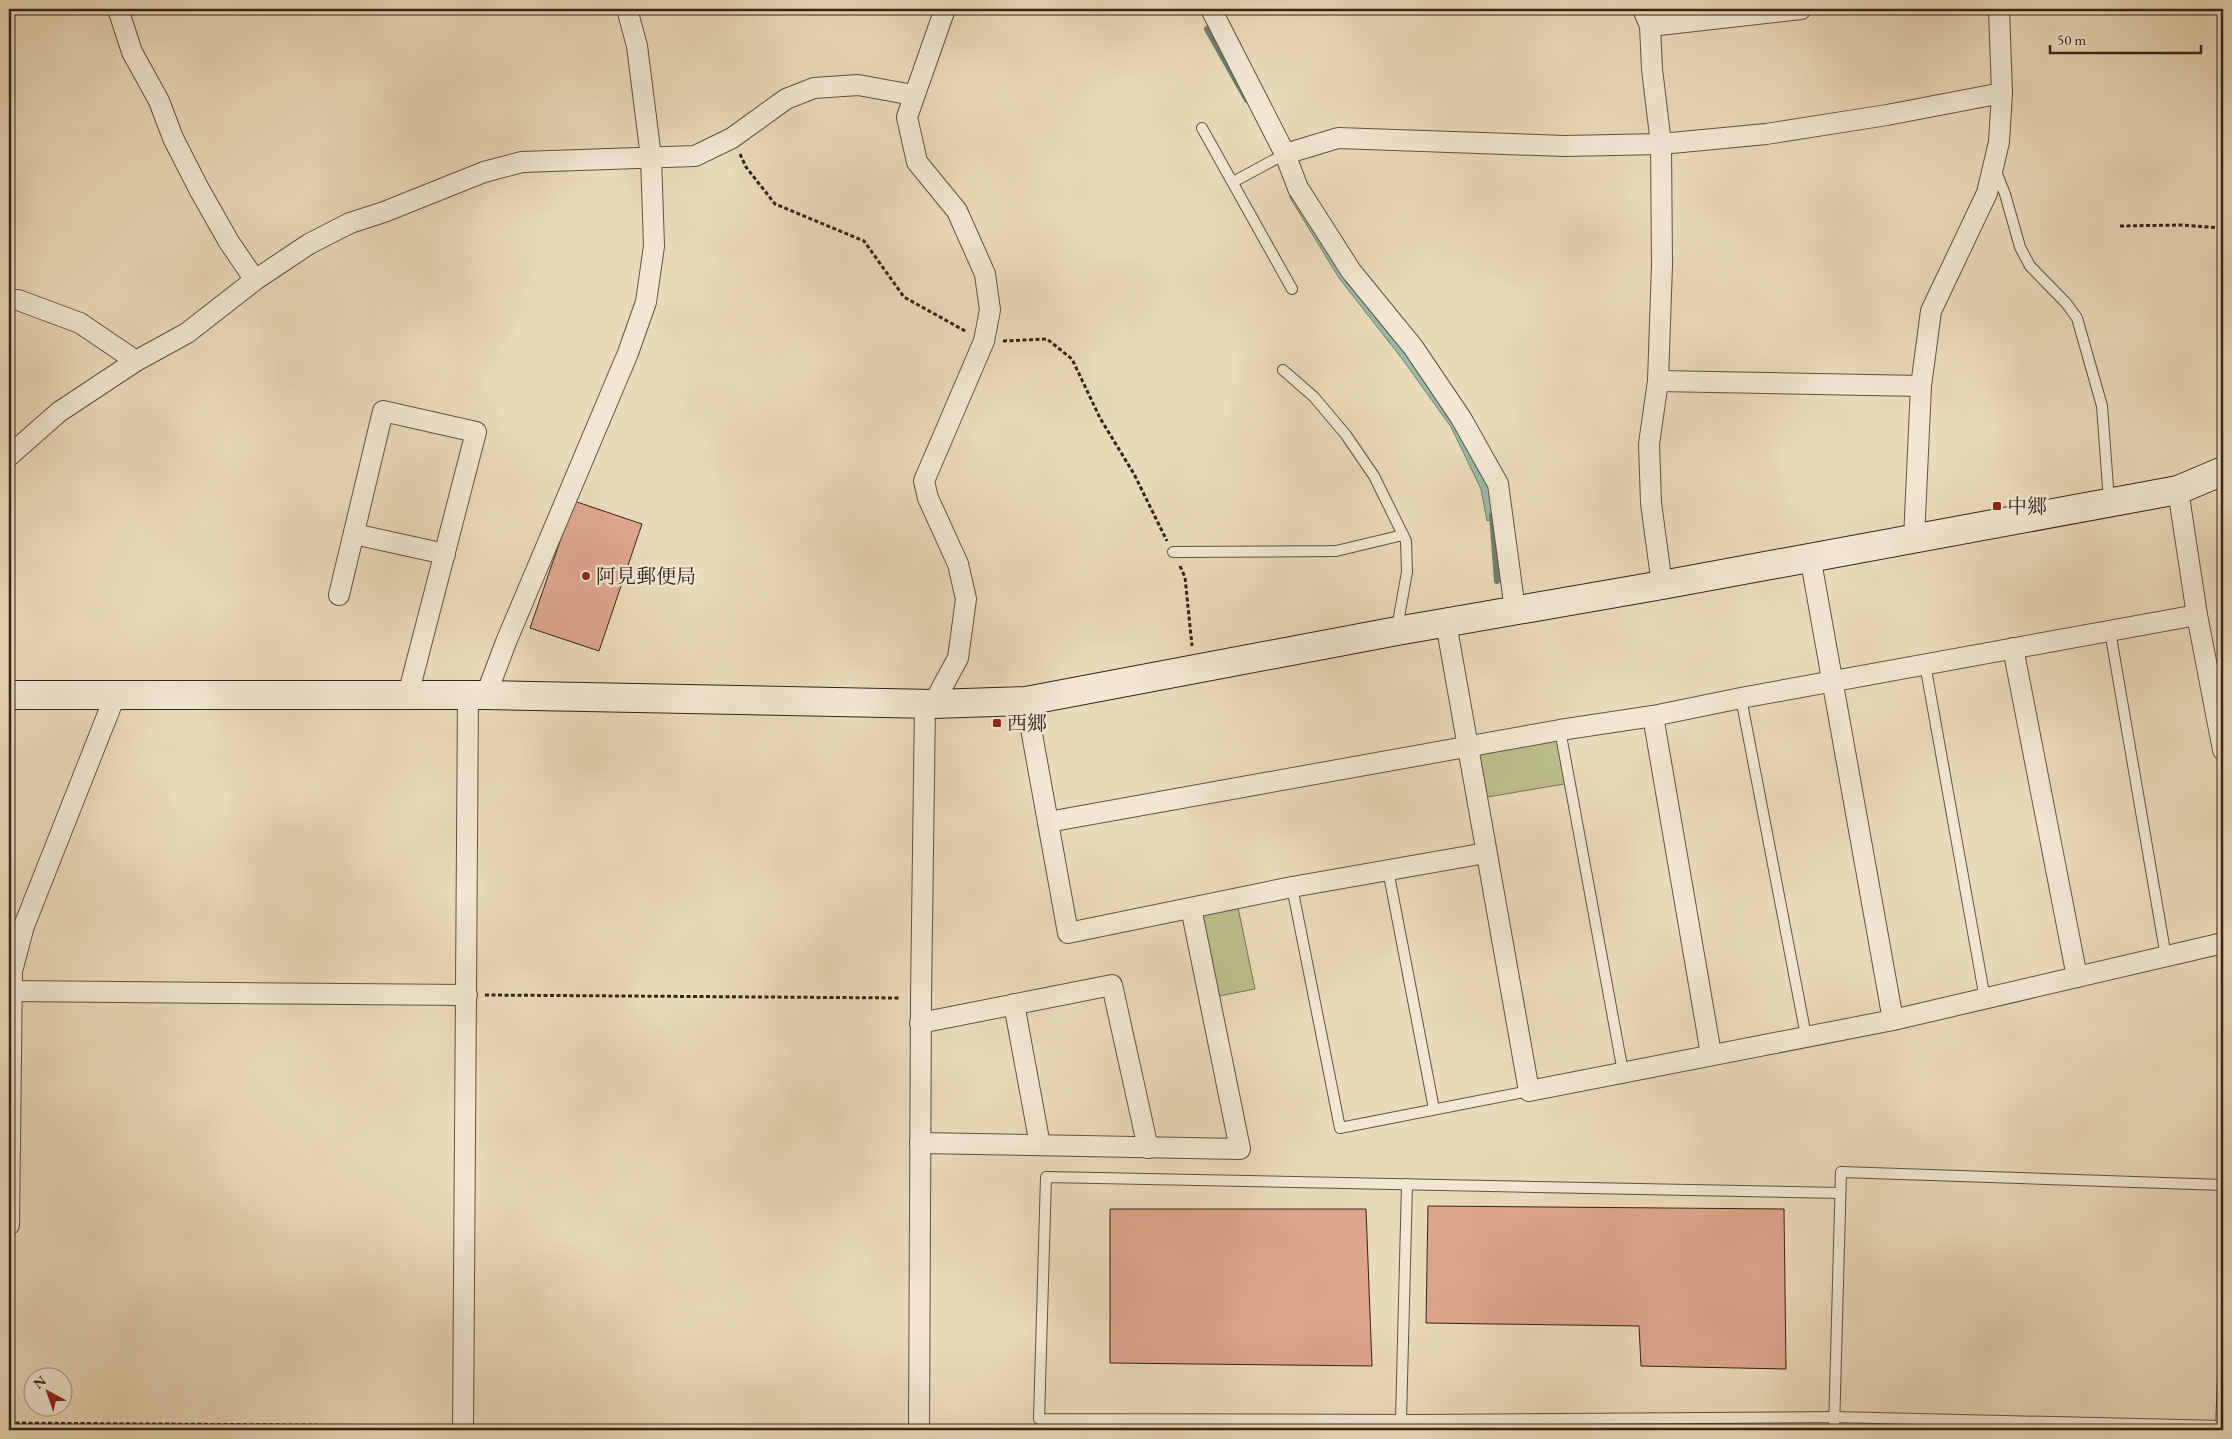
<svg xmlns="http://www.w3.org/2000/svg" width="2232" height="1439" viewBox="0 0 2232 1439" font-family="'EB Garamond','Noto Serif JP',serif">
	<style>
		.green { fill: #bbbe8c; stroke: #787152 }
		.water { fill: #98bbab; stroke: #707f70 }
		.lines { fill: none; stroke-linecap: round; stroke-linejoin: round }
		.stream { stroke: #707f70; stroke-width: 6 }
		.building { fill: #dea58c; stroke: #342418 }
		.lane-casing { stroke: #625240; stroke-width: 12 }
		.street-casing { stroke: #625240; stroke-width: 22 }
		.secondary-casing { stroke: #342418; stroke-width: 30 }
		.path { stroke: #342418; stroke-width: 3; stroke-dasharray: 4 2.5; stroke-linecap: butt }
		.lane { stroke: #f1e7d2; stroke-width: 10 }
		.street { stroke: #f1e7d2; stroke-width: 20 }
		.secondary { stroke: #f1e7d2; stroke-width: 28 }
		.poi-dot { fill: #8f2418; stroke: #f1e7d2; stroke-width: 2 }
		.labels { text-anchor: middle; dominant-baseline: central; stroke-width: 5; stroke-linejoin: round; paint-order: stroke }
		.poi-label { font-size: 20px; fill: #342418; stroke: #f1e7d2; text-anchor: start }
	</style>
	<rect width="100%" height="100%" fill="#eadab9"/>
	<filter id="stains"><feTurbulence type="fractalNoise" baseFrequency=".004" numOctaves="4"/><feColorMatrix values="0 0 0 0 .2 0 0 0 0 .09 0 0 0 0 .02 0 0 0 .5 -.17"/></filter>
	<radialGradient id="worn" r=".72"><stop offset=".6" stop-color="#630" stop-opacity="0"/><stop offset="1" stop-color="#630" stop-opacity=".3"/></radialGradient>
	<g class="green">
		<path d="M1560 730 1570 783 1476 799 1467 747Z"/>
		<path d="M1236 898 1255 989 1209 998 1191 908Z"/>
	</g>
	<path class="water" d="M1289 196H1299L1414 357 1491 484 1498 517 1487 521 1481 489 1451 427 1403 360 1339 278Z"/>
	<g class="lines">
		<g class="stream">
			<path d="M1207 29 1247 100"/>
			<path d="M1492 515 1497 581"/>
		</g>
	</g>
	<g class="building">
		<path d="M574 501 642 524 599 651 530 628Z"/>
		<path d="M1428 1206 1784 1209 1786 1369 1641 1366 1639 1326 1426 1323Z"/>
		<path d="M1110 1209H1366L1372 1366 1110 1363Z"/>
	</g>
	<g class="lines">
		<defs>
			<g id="lane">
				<path d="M1202 128 1292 289"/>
				<path d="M1995 169 2005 194 2020 247 2030 266 2066 303 2077 318 2102 406 2109 501"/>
				<path d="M1233 182 1285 154"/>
				<path d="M1283 370 1314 397 1346 435 1374 476 1406 541 1407 572 1397 628"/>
				<path d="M1173 552 1336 551 1403 535"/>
				<path d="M2110 631 2166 957"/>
				<path d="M1925 664 1985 999"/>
				<path d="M1741 698 1806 1036"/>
				<path d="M1560 730 1623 1072"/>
				<path d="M1388 870 1434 1109"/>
				<path d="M1292 887 1340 1128 1529 1091"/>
				<path d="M1401 1420 1407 1184"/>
				<path d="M1417 1420 1039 1419 1046 1177 1840 1193"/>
				<path d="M1417 1430V1420L1834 1417 2223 1426"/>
				<path d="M1834 1430 1841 1172 2223 1185"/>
				<path d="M2221 1430 2223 1375"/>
			</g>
			<g id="street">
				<path d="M118 9 132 52 159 101 173 138 199 189 229 242 255 280"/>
				<path d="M1211 9 1285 154 1298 188 1351 271 1413 347 1461 418 1498 484 1515 610"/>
				<path d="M1643 9 1650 26 1652 69 1661 144 1662 265 1658 381 1649 444 1651 503 1662 585"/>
				<path d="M1650 26 1801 9"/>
				<path d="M1285 154 1338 138 1565 146 1661 144 1766 134 1887 115 2002 93"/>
				<path d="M18 300 80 323 136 361"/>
				<path d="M1658 381 1921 386"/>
				<path d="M9 456 59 412 136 361 187 333 255 280 309 244 350 223 384 212 484 172 522 162 695 156 732 138 786 99 814 88 858 85 913 95"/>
				<path d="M2178 490 2197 615 2223 750"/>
				<path d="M354 534 445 554"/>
				<path d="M1914 539 1921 386 1931 311 1987 193 1999 142 2002 93 1999 9"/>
				<path d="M1810 556 1893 1020"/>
				<path d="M339 595 383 411 476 432 408 695"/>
				<path d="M1446 623 1529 1091 1893 1020 2223 943"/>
				<path d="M2013 648 2077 977"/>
				<path d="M486 695 506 642 628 353 646 302 654 246 651 157 637 46 627 9"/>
				<path d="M1026 701 1068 933 1292 887 1486 853"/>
				<path d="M933 704 958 658 966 599 958 564 928 498 924 481 984 341 990 310 985 274 957 211 917 162 907 117 945 9"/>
				<path d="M1653 716 1711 1054"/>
				<path d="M1048 822 1560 730 1653 716 1741 698 2197 615"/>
				<path d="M9 991 467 995"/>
				<path d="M1014 1004 1040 1145"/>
				<path d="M920 1023 1112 985 1148 1148"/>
				<path d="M920 1143 1240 1149 1191 908"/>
				<path d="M9 1225 12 971 24 926 115 696"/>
				<path d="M463 1430 468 695"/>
				<path d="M919 1430 921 998 925 704"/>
			</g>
			<path id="secondary" d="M9 695H486L933 704 1026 701 1397 631 1662 585 2178 490 2223 471"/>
		</defs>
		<use href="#lane" class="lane-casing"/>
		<use href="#street" class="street-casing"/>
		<use href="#secondary" class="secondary-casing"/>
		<g class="path">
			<path d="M740 154 746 167 775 204 864 241 904 297 967 332"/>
			<path d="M2120 226 2181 225 2223 228"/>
			<path d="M1003 341 1047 339 1072 359 1100 418 1134 474 1167 541"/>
			<path d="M1180 566 1185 577 1192 646"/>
			<path d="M485 995 901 998"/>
			<path d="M9 1423 443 1426"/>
			<path d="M482 1427 901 1429"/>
		</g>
		<use href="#lane" class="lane"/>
		<use href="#street" class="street"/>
		<use href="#secondary" class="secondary"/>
	</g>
	<g class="poi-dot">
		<rect x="1992" y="501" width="10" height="10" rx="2.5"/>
		<circle cx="586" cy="576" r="5"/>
		<rect x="992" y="718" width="10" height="10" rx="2.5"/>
	</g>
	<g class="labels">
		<g class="poi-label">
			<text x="2007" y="506">中郷</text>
			<text x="596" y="576">阿見郵便局</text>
			<text x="1007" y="723">西郷</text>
		</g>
	</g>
	<rect width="2232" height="1439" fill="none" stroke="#eadab9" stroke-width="30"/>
	<rect x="10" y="10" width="2212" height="1419" fill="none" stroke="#342418" stroke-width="2.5"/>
	<rect x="15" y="15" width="2202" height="1409" fill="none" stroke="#342418"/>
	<g transform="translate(48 1392) rotate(320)"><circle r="24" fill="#f1e7d2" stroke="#a59988"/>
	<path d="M0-4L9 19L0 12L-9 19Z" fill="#8f2418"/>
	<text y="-8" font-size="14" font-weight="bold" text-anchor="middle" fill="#342418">N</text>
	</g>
	<path d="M2050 45v8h151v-8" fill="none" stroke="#342418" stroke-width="2.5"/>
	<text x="2057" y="45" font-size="15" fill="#342418" stroke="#f1e7d2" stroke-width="4" paint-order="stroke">50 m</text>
	<rect width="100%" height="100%" filter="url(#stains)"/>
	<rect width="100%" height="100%" fill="url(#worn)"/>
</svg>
